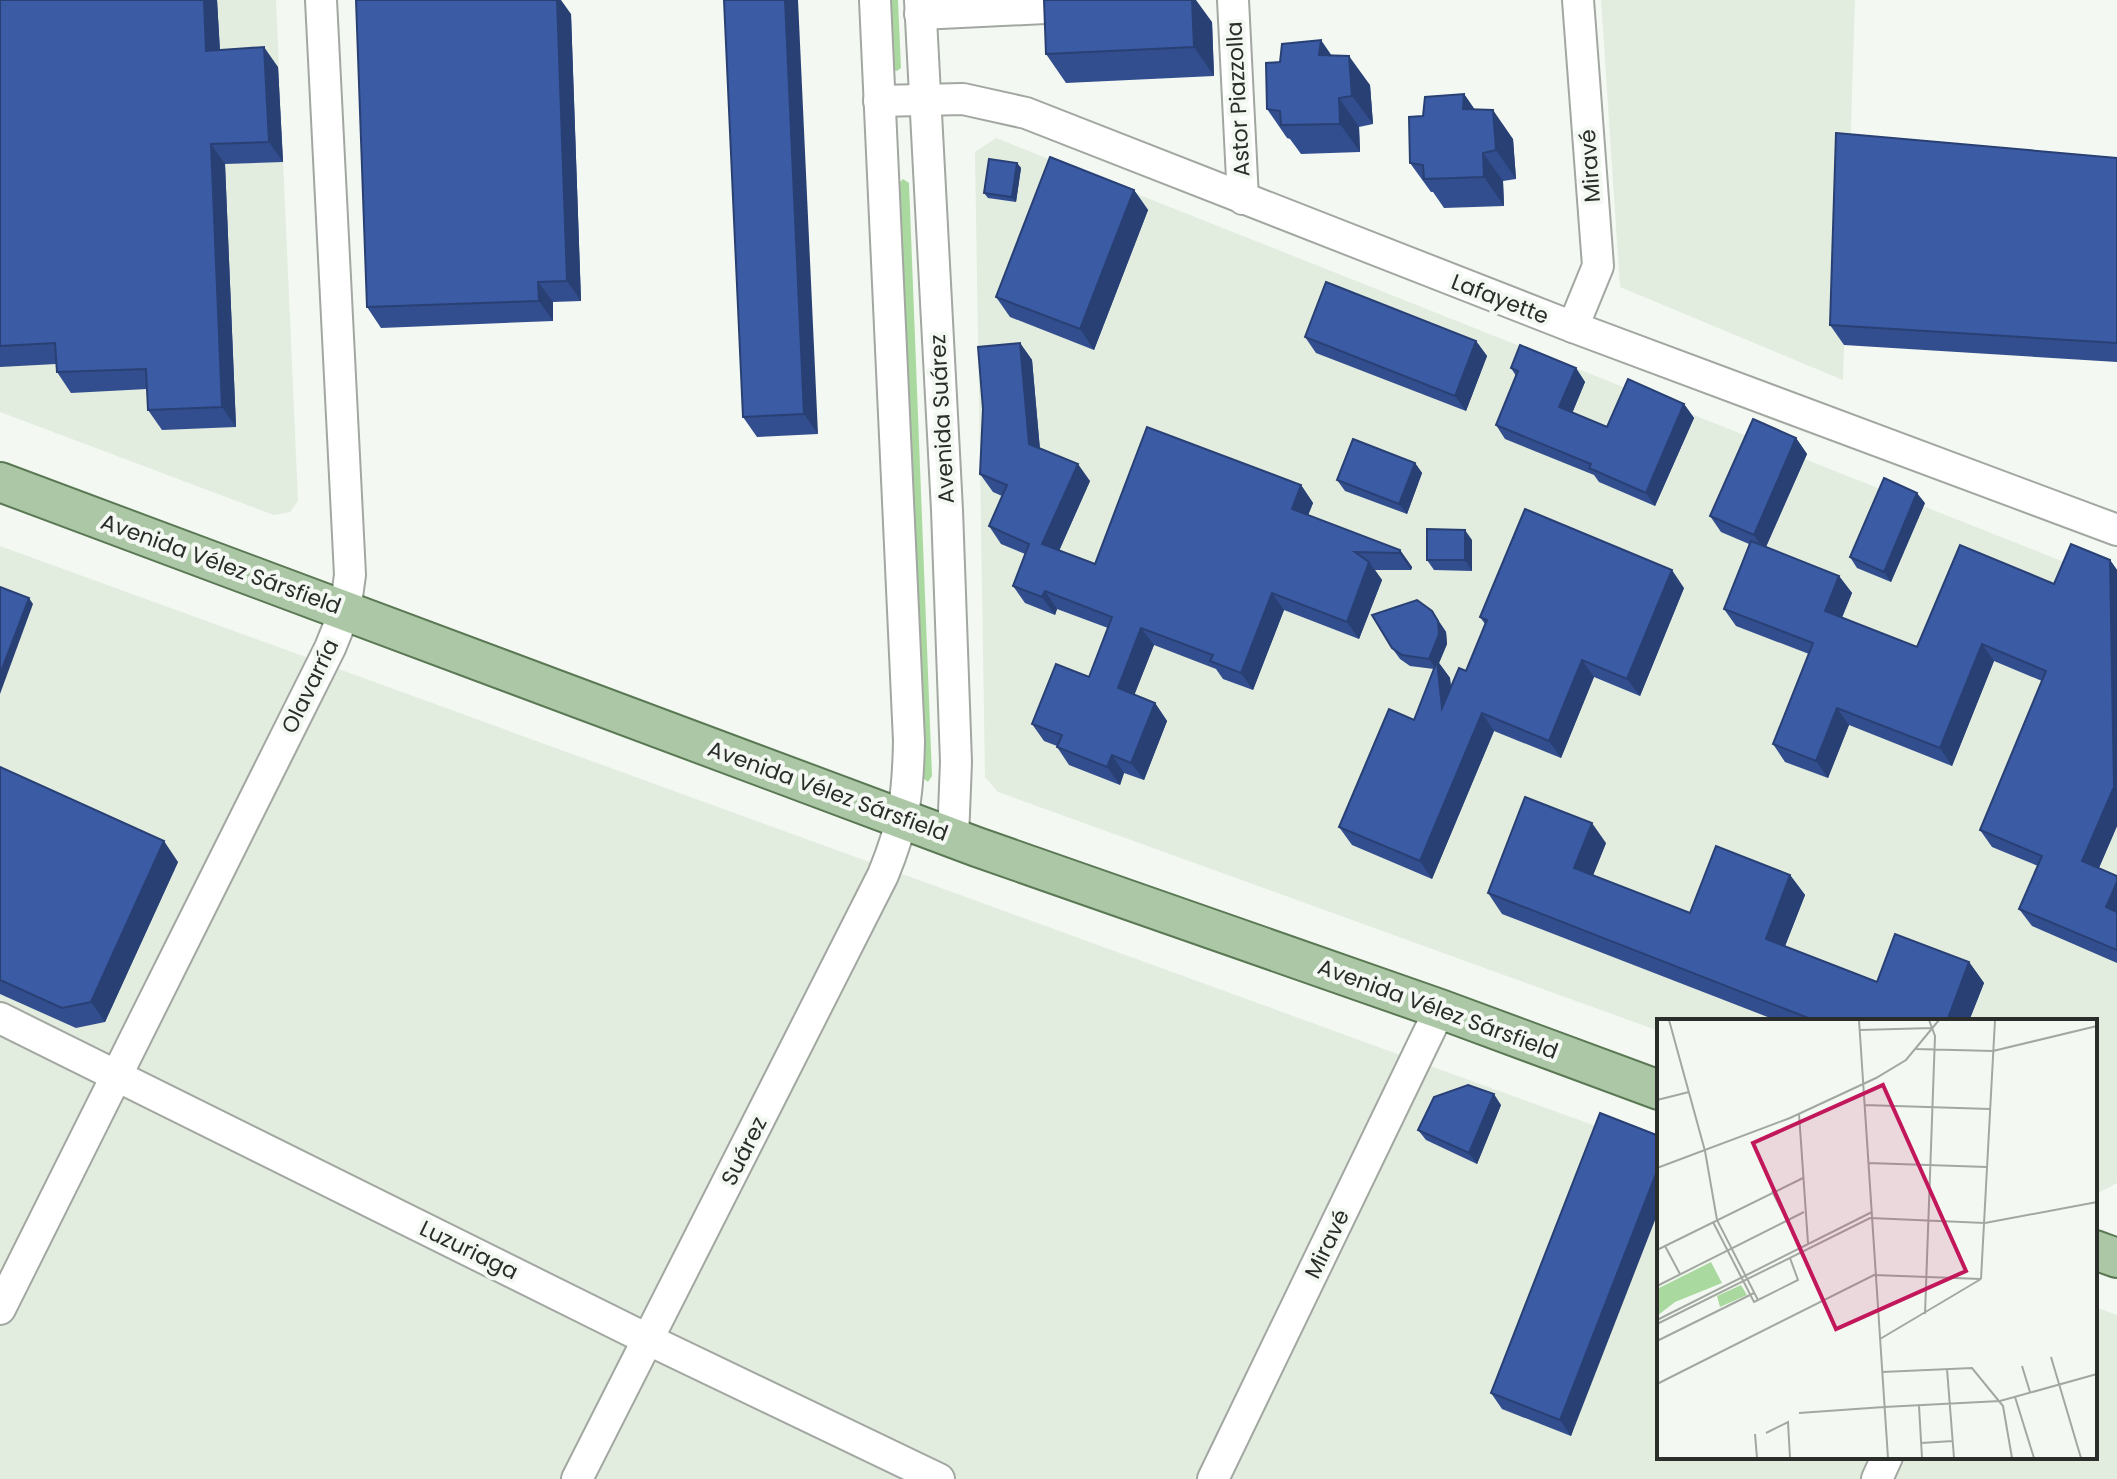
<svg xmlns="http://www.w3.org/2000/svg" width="2117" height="1479" viewBox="0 0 2117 1479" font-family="Poppins,sans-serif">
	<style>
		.built { fill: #e2ecdf }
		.green { fill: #aad99f }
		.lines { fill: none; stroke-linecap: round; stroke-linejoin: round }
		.minor-casing { stroke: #a2a7a1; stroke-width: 34 }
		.major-casing { stroke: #5b7854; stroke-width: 42 }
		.minor { stroke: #fff; stroke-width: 30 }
		.major { stroke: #acc7a6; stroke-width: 38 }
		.wall { fill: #334e8e }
		.shaded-wall { fill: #294074 }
		.building { fill: #3b5ba5; stroke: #294074; stroke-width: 2 }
		.labels { text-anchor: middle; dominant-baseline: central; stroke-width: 8; stroke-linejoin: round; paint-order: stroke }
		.street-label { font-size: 22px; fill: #2b2d2b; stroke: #f3f9f2 }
		.inset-road { fill: none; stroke: #a3a7a2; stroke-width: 2 }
		.view { fill: #c2185b; fill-opacity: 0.15; stroke: #c2185b; stroke-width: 4 }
		.inset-edge { fill: none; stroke: #2b2d2b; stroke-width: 4 }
	</style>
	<rect width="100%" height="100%" fill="#f3f9f2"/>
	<g class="built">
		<path d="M0 0H276L298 501 290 512 274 515 0 412Z"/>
		<path d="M1601 0H1855L1843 380 1620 287Z"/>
		<path d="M996 138 2117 583V1183L2100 1192 2095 1190V1021H1659V1031L998 792 985 777 975 152Z"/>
		<path d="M0 546 1659 1149V1457H2095V1307L2117 1315V1479H0Z"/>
	</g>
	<g class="green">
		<path d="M888 0H898L901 68 897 71 893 70Z"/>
		<path d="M903 179 909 183 932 776 928 782 923 778 899 183Z"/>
	</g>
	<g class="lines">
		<defs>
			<g id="minor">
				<path d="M920 0 947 510 956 762 953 838"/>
				<path d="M1233 0 1243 199"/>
				<path d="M920 14 1086 6"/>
				<path d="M879 101 963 99 1026 113 1573 327 2117 530"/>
				<path d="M1573 327 1598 266 1578 0"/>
				<path d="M0 1018 649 1340 939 1479"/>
				<path d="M0 1309 330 648 345 611 350 575 321 0"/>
				<path d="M577 1479 883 875C904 824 908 796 909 741L875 0"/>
				<path d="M1213 1479 1440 1009"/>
				<path d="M1877 1479 1887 1457"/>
			</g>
			<g id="major">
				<path d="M0 482 977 847 1440 1009 1659 1090"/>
				<path d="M2095 1250 2117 1258"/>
			</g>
		</defs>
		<use href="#minor" class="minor-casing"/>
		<use href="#major" class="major-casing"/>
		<use href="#minor" class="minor"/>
		<use href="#major" class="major"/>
	</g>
	<g class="wall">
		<path d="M0 0H217L220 50 278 67 283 162 225 164 236 427 162 430 148 410 147 389 71 393 57 372 56 364 0 367Z"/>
		<path d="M724 0 818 434 757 437 743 417Z"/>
		<path d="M571 14 581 301 553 302V321L381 328 367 307Z"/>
		<path d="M1212 22 1214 76 1066 83 1046 54Z"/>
		<path d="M1332 56 1370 85 1373 124 1359 127 1360 152 1301 154 1290 139 1287 138 1267 109 1280 62Z"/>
		<path d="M1464 94 1475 110 1513 139 1516 179 1503 181 1504 206 1444 208 1433 192H1431L1410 163 1423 116Z"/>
		<path d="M2117 158V362L1844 345 1830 325Z"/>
		<path d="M1017 163 1021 168 1016 202 988 198 984 193Z"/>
		<path d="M1134 190 1148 210 1094 350 1010 317 996 297Z"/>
		<path d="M1305 337 1476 341 1487 356 1466 411 1316 353Z"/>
		<path d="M1020 343 1032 360 1040 449 1090 481 1059 551 1095 564 1301 485 1313 503 1308 515 1400 550 1412 567 1411 570H1375L1382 580 1359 639 1284 610 1253 690 1223 679 1216 669 1154 645 1134 695 1155 703 1167 721 1144 780 1124 773 1120 785 1069 765 1057 747V746L1044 741 1032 724 1089 677 1108 628 1057 609 1055 615 1025 603 1013 586 1025 554 1001 544 989 526 1002 496 993 492 980 474Z"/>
		<path d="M1511 368H1576L1585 382 1572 413 1607 427 1684 404 1694 418 1655 506 1599 482 1594 475 1505 439 1496 425 1516 376Z"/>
		<path d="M1796 438 1807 454 1766 547 1839 576 1852 593 1842 618 1917 647 2110 560 2117 570V826L2099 868 2117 876V963L2032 926 2019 909 2038 866 1992 847 1980 830 2042 681 1994 661 1952 766 1849 725 1828 778 1785 762 1773 744 1809 654 1736 626 1724 609 1749 544 1721 532 1710 516Z"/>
		<path d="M1415 463 1422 473 1407 514 1345 491 1337 480Z"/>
		<path d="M1925 503 1891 582 1857 568 1850 557Z"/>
		<path d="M1472 540V571L1434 570 1427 560Z"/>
		<path d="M1684 588 1640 696 1594 677 1561 758 1494 731 1432 879 1352 845 1339 827 1414 720 1434 669 1410 666 1400 659 1392 648 1432 611 1446 632 1447 644 1439 663 1450 678 1451 687 1466 671 1485 624 1480 617Z"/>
		<path d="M0 767 178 862 105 1022 76 1028 0 994Z"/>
		<path d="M1606 843 1593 875 1690 913 1790 875 1805 895 1785 946 1877 982 1969 962 1984 983 1969 1021H1778L1502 914 1488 893Z"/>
		<path d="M1501 1105 1477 1164 1426 1140 1418 1130Z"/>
		<path d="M1659 1136 1571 1436 1502 1409 1491 1393Z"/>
	</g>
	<g class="shaded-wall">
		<path d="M204 0H217L221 71 206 51Z"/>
		<path d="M557 0H561L571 14 581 301 567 281Z"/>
		<path d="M785 0H798L818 434 804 414Z"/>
		<path d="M1192 0H1196L1212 22 1214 76 1194 47Z"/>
		<path d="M1321 40 1341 69 1319 55Z"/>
		<path d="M264 47 278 67 283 162 269 142Z"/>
		<path d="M1349 56 1370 85 1373 124 1352 96Z"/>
		<path d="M1464 94 1484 123 1463 109Z"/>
		<path d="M1339 98 1359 127 1360 152 1340 124Z"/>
		<path d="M1493 110 1513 139 1516 179 1496 150Z"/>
		<path d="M211 144 225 164 236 427 222 407Z"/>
		<path d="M1483 153 1503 181 1504 206 1484 177Z"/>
		<path d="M1017 163 1021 168 1016 202 1012 197Z"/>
		<path d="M1134 190 1148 210 1094 350 1080 329Z"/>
		<path d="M538 282 553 302V321L539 301Z"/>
		<path d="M1476 341 1487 356 1466 411 1455 396Z"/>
		<path d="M1020 343 1032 360 1041 462 1029 444Z"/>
		<path d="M1576 368 1585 382 1569 421 1559 407Z"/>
		<path d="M1684 404 1694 418 1655 506 1646 493Z"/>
		<path d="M1796 438 1807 454 1764 551 1754 535Z"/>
		<path d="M1415 463 1422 473 1407 514 1399 504Z"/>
		<path d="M1078 464 1090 481 1054 562 1042 544Z"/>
		<path d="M1301 485 1313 503 1304 526 1292 509Z"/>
		<path d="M1917 493 1925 503 1891 582 1884 572Z"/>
		<path d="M1465 530 1472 540V571L1465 560Z"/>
		<path d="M1400 550 1412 567 1411 570 1399 553Z"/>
		<path d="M2110 560 2117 570V826L2094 879 2082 861Z"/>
		<path d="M1369 562 1382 580 1359 639 1347 622Z"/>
		<path d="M1672 570 1684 588 1640 696 1627 679Z"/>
		<path d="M1839 576 1852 593 1837 628 1825 611Z"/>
		<path d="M1045 591 1057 609 1055 615 1042 597Z"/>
		<path d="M1272 593 1284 610 1253 690 1241 673Z"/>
		<path d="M29 598 33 604 0 694V674Z"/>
		<path d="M1432 611 1446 632 1447 644 1439 663 1450 678 1454 726 1442 708 1437 670 1429 659Z"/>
		<path d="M1141 628 1154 645 1130 706 1118 688Z"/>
		<path d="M1982 644 1994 661 1952 766 1940 748Z"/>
		<path d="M1582 660 1594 677 1561 758 1549 741Z"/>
		<path d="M1155 703 1167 721 1144 780 1131 763Z"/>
		<path d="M1837 708 1849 725 1828 778 1816 761Z"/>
		<path d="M1482 713 1494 731 1432 879 1420 861Z"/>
		<path d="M1112 755 1124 773 1120 785 1107 767Z"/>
		<path d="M1592 823 1606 843 1588 888 1574 868Z"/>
		<path d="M164 841 178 862 105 1022 91 1002Z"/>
		<path d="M1790 875 1805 895 1780 959 1766 939Z"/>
		<path d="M2117 882V923L2106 907Z"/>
		<path d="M1969 962 1984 983 1969 1021H1947Z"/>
		<path d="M1494 1094 1501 1105 1477 1164 1469 1153Z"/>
		<path d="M1659 1166V1210L1571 1436 1560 1420Z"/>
	</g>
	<g class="building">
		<path d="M0 0H204L206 51 264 47 269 142 211 144 222 407 148 410 146 369 57 372 55 343 0 346Z"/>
		<path d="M356 0H557L567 281 538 282 539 301 367 307Z"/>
		<path d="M724 0H785L804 414 743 417Z"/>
		<path d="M1044 0H1192L1194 47 1046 54Z"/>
		<path d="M1321 40 1319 55 1349 56 1352 96 1339 98 1340 124 1281 125 1280 111 1267 109 1266 63 1280 62 1282 44Z"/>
		<path d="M1464 94 1463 109 1493 110 1496 150 1483 153 1484 177 1424 179 1423 165 1410 163 1409 117 1423 116 1425 97Z"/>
		<path d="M1836 133 2117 158V343L1830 325Z"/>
		<path d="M1050 157 1134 190 1080 329 996 297Z"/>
		<path d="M989 159 1017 163 1012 197 984 193Z"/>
		<path d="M1326 282 1476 341 1455 396 1305 337Z"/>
		<path d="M1020 343 1029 444 1078 464 1042 544 1095 564 1147 427 1301 485 1292 509 1400 550 1399 553 1355 552 1369 562 1347 622 1272 593 1241 673 1210 661 1213 655 1141 628 1118 688 1155 703 1131 763 1112 755 1107 767 1057 747 1062 735 1032 724 1056 664 1089 677 1112 617 1045 591 1042 597 1013 586 1029 544 989 526 1007 485 980 474 983 409 978 347Z"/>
		<path d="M1520 345 1576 368 1559 407 1607 427 1628 379 1684 404 1646 493 1589 468 1591 464 1496 425 1518 371 1511 368Z"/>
		<path d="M1753 419 1796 438 1754 535 1710 516Z"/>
		<path d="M1353 439 1415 463 1399 504 1337 480Z"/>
		<path d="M1884 478 1917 493 1884 572 1850 557Z"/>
		<path d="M1525 509 1672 570 1627 679 1582 660 1549 741 1482 713 1420 861 1339 827 1389 709 1414 720 1437 661 1442 708 1459 668 1466 671 1487 620 1480 617Z"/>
		<path d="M1427 529 1465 530V560H1427Z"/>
		<path d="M1751 541 1839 576 1825 611 1917 647 1960 545 2054 584 2071 544 2110 560 2114 787 2082 861 2117 876V882L2106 907 2117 912V950L2019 909 2042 856 1980 830 2046 671 1982 644 1940 748 1837 708 1816 761 1773 744 1813 643 1724 609Z"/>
		<path d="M0 587 29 598 0 674Z"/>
		<path d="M1417 600 1432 611 1438 621 1439 634 1429 659 1402 655 1392 648 1372 615Z"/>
		<path d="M0 767 164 841 91 1002 62 1008 0 980Z"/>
		<path d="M1525 797 1592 823 1574 868 1690 913 1716 846 1790 875 1766 939 1877 982 1895 934 1969 962 1947 1021H1816L1488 893Z"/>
		<path d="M1468 1085 1494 1094 1469 1153 1418 1130 1434 1097Z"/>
		<path d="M1600 1113 1659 1136V1166L1560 1420 1491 1393Z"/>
	</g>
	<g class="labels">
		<g class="street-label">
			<text transform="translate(1238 99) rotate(-93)">Astor Piazzolla</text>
			<text transform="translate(1590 166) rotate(-94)">Miravé</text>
			<text transform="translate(1500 299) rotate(21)">Lafayette</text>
			<text transform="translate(942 419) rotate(-93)">Avenida Suárez</text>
			<text transform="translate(221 564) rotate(20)">Avenida Vélez Sársfield</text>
			<text transform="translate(310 686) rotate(-64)">Olavarría</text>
			<text transform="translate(828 791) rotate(20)">Avenida Vélez Sársfield</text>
			<text transform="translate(1438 1009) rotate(20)">Avenida Vélez Sársfield</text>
			<text transform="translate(744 1151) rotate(-63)">Suárez</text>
			<text transform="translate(1327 1244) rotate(-64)">Miravé</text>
			<text transform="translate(469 1250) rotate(26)">Luzuriaga</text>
		</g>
	</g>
	<g transform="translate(1657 1019)">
		<rect width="440" height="440" fill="#f3f9f2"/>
		<path d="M54 243 65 264 18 283 0 297V270ZM84 266 90 276 63 288 60 277Z" fill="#aad99f"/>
		<path class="inset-road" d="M12 1 48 132 60 201 101 281M202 1 231 439M203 11 275 9M259 30 336 32 440 7M0 81 32 73M207 86 333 90M142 95 151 224M211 144 330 148M0 149 133 99 219 59 249 41 282 1M115 172 144 229M56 203 97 283 101 281M328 204 440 183M8 227 23 255M0 231 146 159M324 260 338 1M0 267 147 193M101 281 141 261 133 239M268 295 278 17 272 1M0 301 215 193M0 305 213 199 328 204M223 320 324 260M0 322 97 274M394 338 424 439M365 347 373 373M290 350 297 439M225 353 315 349 346 387 355 439M0 365 217 256 324 260M358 378 377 439M262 387 265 439M227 388 343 382 440 355M142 394 227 388M109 414 131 403 133 439M98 415 100 439M264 424 296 422"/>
		<path class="view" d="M226 66 309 252 179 310 96 124Z"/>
		<rect width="440" height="440" class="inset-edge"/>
	</g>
</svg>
